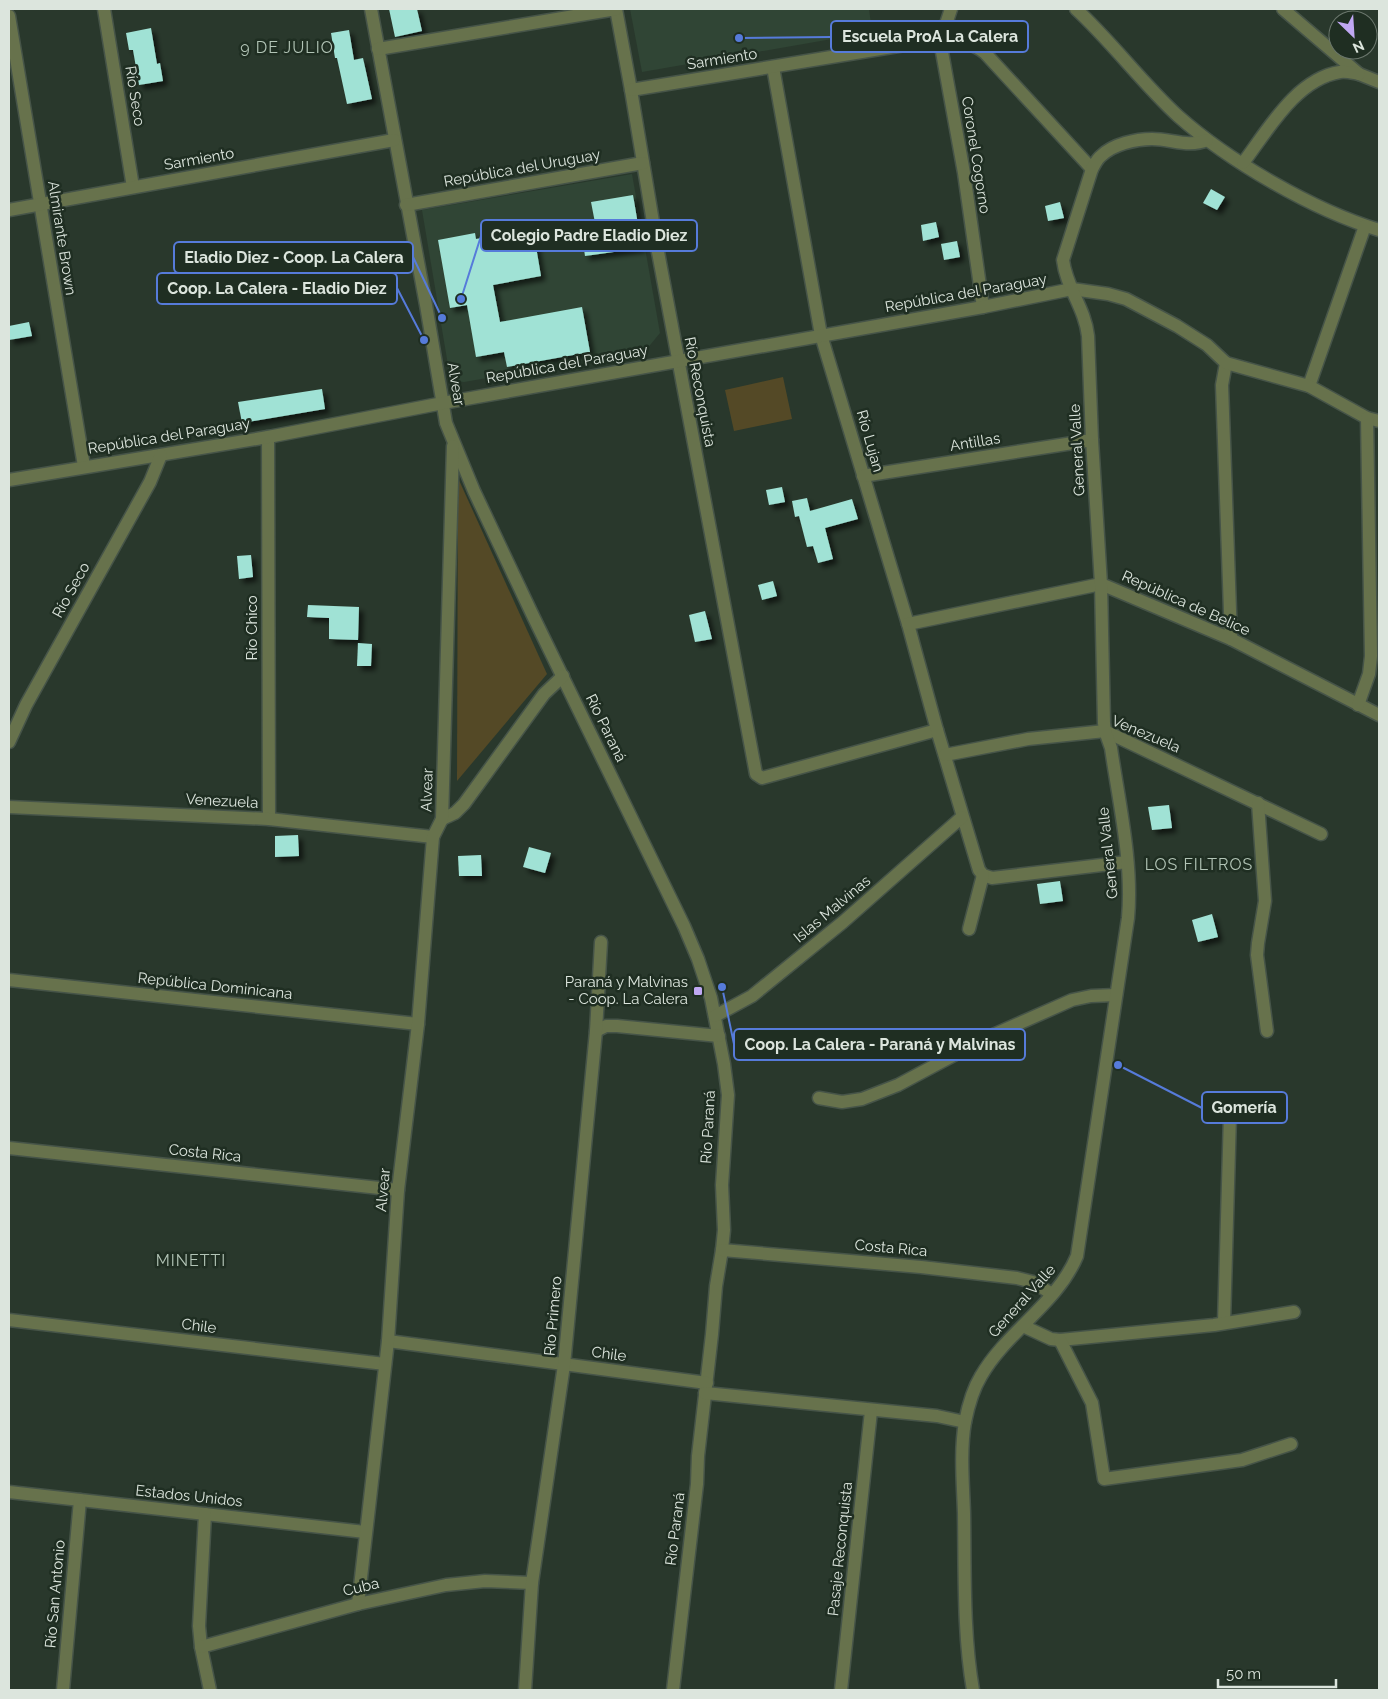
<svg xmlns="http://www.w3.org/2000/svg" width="1388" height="1699" viewBox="0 0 1388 1699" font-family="Raleway,sans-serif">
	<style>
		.built { fill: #304535 }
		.green { fill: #544926 }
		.building { fill: #a0e2d5; filter: url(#shadow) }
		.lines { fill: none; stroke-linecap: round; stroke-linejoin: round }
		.minor-casing { stroke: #465448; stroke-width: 15 }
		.minor { stroke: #67724c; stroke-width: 12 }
		.poi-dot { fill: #c0a8f3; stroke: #1f2e22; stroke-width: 2 }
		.labels { text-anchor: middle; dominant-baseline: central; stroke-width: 5; stroke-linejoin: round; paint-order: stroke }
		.street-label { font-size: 15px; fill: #dce5dd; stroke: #1f2e22 }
		.poi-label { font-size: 15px; fill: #dce5dd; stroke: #1f2e22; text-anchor: end }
		.neighbourhood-label { font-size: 16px; letter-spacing: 1px; fill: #b2c4b6; stroke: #1f2e22 }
		.leader { fill: none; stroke: #567bda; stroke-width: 2 }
		.callout-dot { fill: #567bda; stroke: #1f2e22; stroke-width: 2 }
		.callout { fill: #1f2e22; stroke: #567bda; stroke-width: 2 }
		.callout-label { font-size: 16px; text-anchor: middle; font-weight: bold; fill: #dce5dd }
	</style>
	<defs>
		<filter id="shadow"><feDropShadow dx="4.5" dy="4.5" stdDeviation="2.5" flood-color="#0009"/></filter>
	</defs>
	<rect width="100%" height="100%" fill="#29382c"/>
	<g class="built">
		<path d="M630 9H869L872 32 642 72Z"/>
		<path d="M632 174 660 333 646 350 464 382 457 381 450 377 422 210Z"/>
	</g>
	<g class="green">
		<path d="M783 377 792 419 734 431 725 390Z"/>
		<path d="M458 478 547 674 457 781Z"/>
	</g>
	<g class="building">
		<path d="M389 9H417L422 31 395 37Z"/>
		<path d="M151 28 157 64 160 63 163 81 139 85 133 50H129L126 33Z"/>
		<path d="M349 30 354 60 363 58 372 99 347 104 337 58H335L331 33Z"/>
		<path d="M1211 189 1225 197 1217 210 1203 203Z"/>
		<path d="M633 195 642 248 585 256 582 236 597 233 591 202Z"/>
		<path d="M1060 202 1064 218 1048 221 1045 206Z"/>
		<path d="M936 222 939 237 923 241 921 225Z"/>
		<path d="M533 229 541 276 493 285 500 322 582 307 590 352 507 367 504 352 476 357 467 305 450 308 438 240 475 233 476 239Z"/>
		<path d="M957 241 960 257 944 260 941 244Z"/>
		<path d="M29 322 32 336 9 340V326Z"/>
		<path d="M322 389 325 409 242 423 238 402Z"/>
		<path d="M782 487 785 502 769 505 766 490Z"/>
		<path d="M807 498 810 511 852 499 858 519 825 528 833 559 818 563 813 546 807 547 799 516 795 517 792 501Z"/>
		<path d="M251 555 253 577 239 579 237 556Z"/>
		<path d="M773 581 777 596 762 600 758 585Z"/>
		<path d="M308 605 359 607 358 640 329 639V618L307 617Z"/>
		<path d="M705 611 712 639 695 642 689 615Z"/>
		<path d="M358 643 372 644 371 666H357Z"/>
		<path d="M1169 805 1172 828 1152 830 1148 807Z"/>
		<path d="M298 835 299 856 275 857V836Z"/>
		<path d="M529 847 551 853 545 873 523 867Z"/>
		<path d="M481 855 482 876H459L458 856Z"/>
		<path d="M1060 881 1063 901 1040 904 1037 884Z"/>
		<path d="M1212 914 1218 937 1198 942 1192 920Z"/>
	</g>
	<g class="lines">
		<defs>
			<g id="minor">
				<path d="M104 9 133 187"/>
				<path d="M371 9 426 305 446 423 474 491 534 618 684 926 698 959 711 998 724 1064 728 1095 722 1185 724 1230 722 1250 716 1286 712 1334 698 1456 697 1484 673 1690"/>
				<path d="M616 9 631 90 658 252 756 774 762 778 937 730"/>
				<path d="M951 9 941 39 942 52 964 173 983 307"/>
				<path d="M1076 9C1112 42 1142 83 1178 116 1230 162 1313 210 1379 230"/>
				<path d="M1283 9 1359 74 1379 82"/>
				<path d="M9 16 84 466"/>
				<path d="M378 49 616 9"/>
				<path d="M773 67 821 335 908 624 937 730 979 870 983 875 992 878 1127 862"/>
				<path d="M631 90 941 39C958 41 972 42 985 53L1092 169"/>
				<path d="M1243 163C1268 130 1296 79 1340 72 1346 71 1353 73 1359 74"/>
				<path d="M406 205 643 163"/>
				<path d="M9 210 394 140"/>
				<path d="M1226 363 1222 385 1231 639"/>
				<path d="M1309 386 1365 226"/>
				<path d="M268 437 269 819"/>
				<path d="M863 476 1092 440"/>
				<path d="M9 480 268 437 443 403 983 307 1072 289 1108 294 1126 299 1177 326 1207 345 1226 363 1309 386 1367 418 1379 421"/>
				<path d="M908 624 1101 584 1231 639 1379 715"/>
				<path d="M1358 705 1369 674 1371 656 1367 418"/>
				<path d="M9 742 26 705 150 482 161 455"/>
				<path d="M945 755 1028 739 1105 731 1321 834"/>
				<path d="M1258 803 1265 901 1258 943 1257 955 1267 1031"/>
				<path d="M9 807 269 819 433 837"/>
				<path d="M442 819 455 813 464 804 544 694 563 676"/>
				<path d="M969 929 983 875"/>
				<path d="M9 980 418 1024"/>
				<path d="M715 1016 752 996 843 922 962 817"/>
				<path d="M596 1031 606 1026H617L719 1036"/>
				<path d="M819 1098 842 1102 862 1099 898 1085 986 1038 1072 1000 1091 996 1116 995"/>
				<path d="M9 1148 398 1190"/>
				<path d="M722 1250 921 1267 1017 1278 1033 1282 1052 1294"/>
				<path d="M9 1320 385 1364"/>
				<path d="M1224 1323 1230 1115"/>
				<path d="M1023 1326 1051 1339 1060 1340 1214 1325 1294 1312"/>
				<path d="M1060 1340 1092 1403 1104 1479 1242 1460 1291 1444"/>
				<path d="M388 1341 707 1383"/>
				<path d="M705 1393 937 1416 965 1422"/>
				<path d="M9 1492 365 1532"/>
				<path d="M205 1514 199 1626 201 1647 210 1690"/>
				<path d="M358 1604 388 1341 398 1190 418 1024 433 837 442 819 453 446"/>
				<path d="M201 1647 358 1604 446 1585 485 1581 532 1583"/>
				<path d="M63 1690 80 1500"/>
				<path d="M525 1690 532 1583 564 1365 596 1031 601 942"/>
				<path d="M841 1690 871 1411"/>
				<path d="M973 1690C963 1634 965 1570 964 1513 963 1483 960 1451 965 1422 968 1407 973 1389 981 1376 1007 1331 1057 1304 1077 1256L1128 918C1133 863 1119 803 1111 748L1105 731 1104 723 1101 584 1092 440 1088 336C1085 308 1066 287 1063 260L1092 169C1095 164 1097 159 1101 156 1113 144 1136 139 1152 139 1172 139 1188 148 1207 140"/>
			</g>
		</defs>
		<use href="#minor" class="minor-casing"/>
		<use href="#minor" class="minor"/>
	</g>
	<rect class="poi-dot" x="693" y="986" width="10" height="10" rx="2.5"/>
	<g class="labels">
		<g class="street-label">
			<text transform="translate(722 59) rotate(-9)">Sarmiento</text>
			<text transform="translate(135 96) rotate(81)">Río Seco</text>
			<text transform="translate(976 155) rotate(81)">Coronel Cogorno</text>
			<text transform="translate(199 159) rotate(-10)">Sarmiento</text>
			<text transform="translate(522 168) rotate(-10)">República del Uruguay</text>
			<text transform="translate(62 238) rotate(81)">Almirante Brown</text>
			<text transform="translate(966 293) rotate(-10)">República del Paraguay</text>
			<text transform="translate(567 364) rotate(-10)">República del Paraguay</text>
			<text transform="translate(456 384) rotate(80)">Alvear</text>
			<text transform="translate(700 392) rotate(79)">Río Reconquista</text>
			<text transform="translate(169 436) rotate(-9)">República del Paraguay</text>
			<text transform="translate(870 441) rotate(74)">Río Lujan</text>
			<text transform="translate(975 442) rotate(-9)">Antillas</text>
			<text transform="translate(1077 450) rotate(-93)">General Valle</text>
			<text transform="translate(71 590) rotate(-61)">Río Seco</text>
			<text transform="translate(1186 603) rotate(24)">República de Belice</text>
			<text transform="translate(252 628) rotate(-90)">Río Chico</text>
			<text transform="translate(606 728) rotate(64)">Río Paraná</text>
			<text transform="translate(1146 734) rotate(23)">Venezuela</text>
			<text transform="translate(427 790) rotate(-88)">Alvear</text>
			<text transform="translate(222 801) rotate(3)">Venezuela</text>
			<text transform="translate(1108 853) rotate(-96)">General Valle</text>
			<text transform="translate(832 909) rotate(-40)">Islas Malvinas</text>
			<text transform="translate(215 986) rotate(6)">República Dominicana</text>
			<text transform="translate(708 1127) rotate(-87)">Río Paraná</text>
			<text transform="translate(205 1153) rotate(6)">Costa Rica</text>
			<text transform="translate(383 1190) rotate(-85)">Alvear</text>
			<text transform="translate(891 1248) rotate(5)">Costa Rica</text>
			<text transform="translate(1022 1301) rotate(-48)">General Valle</text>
			<text transform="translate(553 1316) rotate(-85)">Río Primero</text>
			<text transform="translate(199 1326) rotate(7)">Chile</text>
			<text transform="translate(609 1354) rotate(7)">Chile</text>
			<text transform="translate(189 1496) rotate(6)">Estados Unidos</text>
			<text transform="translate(675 1529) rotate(-83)">Río Paraná</text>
			<text transform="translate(840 1549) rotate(-84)">Pasaje Reconquista</text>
			<text transform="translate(361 1587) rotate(-13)">Cuba</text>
			<text transform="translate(55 1594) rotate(-85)">Río San Antonio</text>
		</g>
		<g class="poi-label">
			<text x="688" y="982">Paraná y Malvinas<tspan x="688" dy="17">- Coop. La Calera</tspan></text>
		</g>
		<g class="neighbourhood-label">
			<text x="287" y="47">9 DE JULIO</text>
			<text x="1199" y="864">LOS FILTROS</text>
			<text x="191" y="1260">MINETTI</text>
		</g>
	</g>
	<path class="leader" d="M739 38L831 37M461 299L481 236M442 318L413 257M424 340L397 288M722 987L734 1044M1118 1065L1202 1108"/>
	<g class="callout-dot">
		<circle cx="739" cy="38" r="5"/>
		<circle cx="461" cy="299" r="5"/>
		<circle cx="442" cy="318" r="5"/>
		<circle cx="424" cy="340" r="5"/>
		<circle cx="722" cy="987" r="5"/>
		<circle cx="1118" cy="1065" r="5"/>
	</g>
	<g class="callout">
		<rect x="831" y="21" width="197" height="31" rx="5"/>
		<rect x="481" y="220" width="216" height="31" rx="5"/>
		<rect x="174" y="242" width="239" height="31" rx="5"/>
		<rect x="157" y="273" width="240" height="31" rx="5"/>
		<rect x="734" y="1029" width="291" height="31" rx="5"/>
		<rect x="1202" y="1092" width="85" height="31" rx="5"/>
	</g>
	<g class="callout-label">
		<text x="930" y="42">Escuela ProA La Calera</text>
		<text x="589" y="241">Colegio Padre Eladio Diez</text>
		<text x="294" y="263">Eladio Diez - Coop. La Calera</text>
		<text x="277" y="294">Coop. La Calera - Eladio Diez</text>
		<text x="880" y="1050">Coop. La Calera - Paraná y Malvinas</text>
		<text x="1244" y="1113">Gomería</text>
	</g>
	<rect width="1388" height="1699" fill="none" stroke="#dce5dd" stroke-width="20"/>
	<g transform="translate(1353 35) rotate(155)"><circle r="24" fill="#1f2e22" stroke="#6b776d"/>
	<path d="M0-4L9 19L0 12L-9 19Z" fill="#c0a8f3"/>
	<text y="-8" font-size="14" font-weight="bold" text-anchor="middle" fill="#dce5dd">N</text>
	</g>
	<path d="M1218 1679v8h118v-8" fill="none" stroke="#dce5dd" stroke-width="2.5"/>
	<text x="1226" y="1679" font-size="15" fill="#dce5dd" stroke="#1f2e22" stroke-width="4" paint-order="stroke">50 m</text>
</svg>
